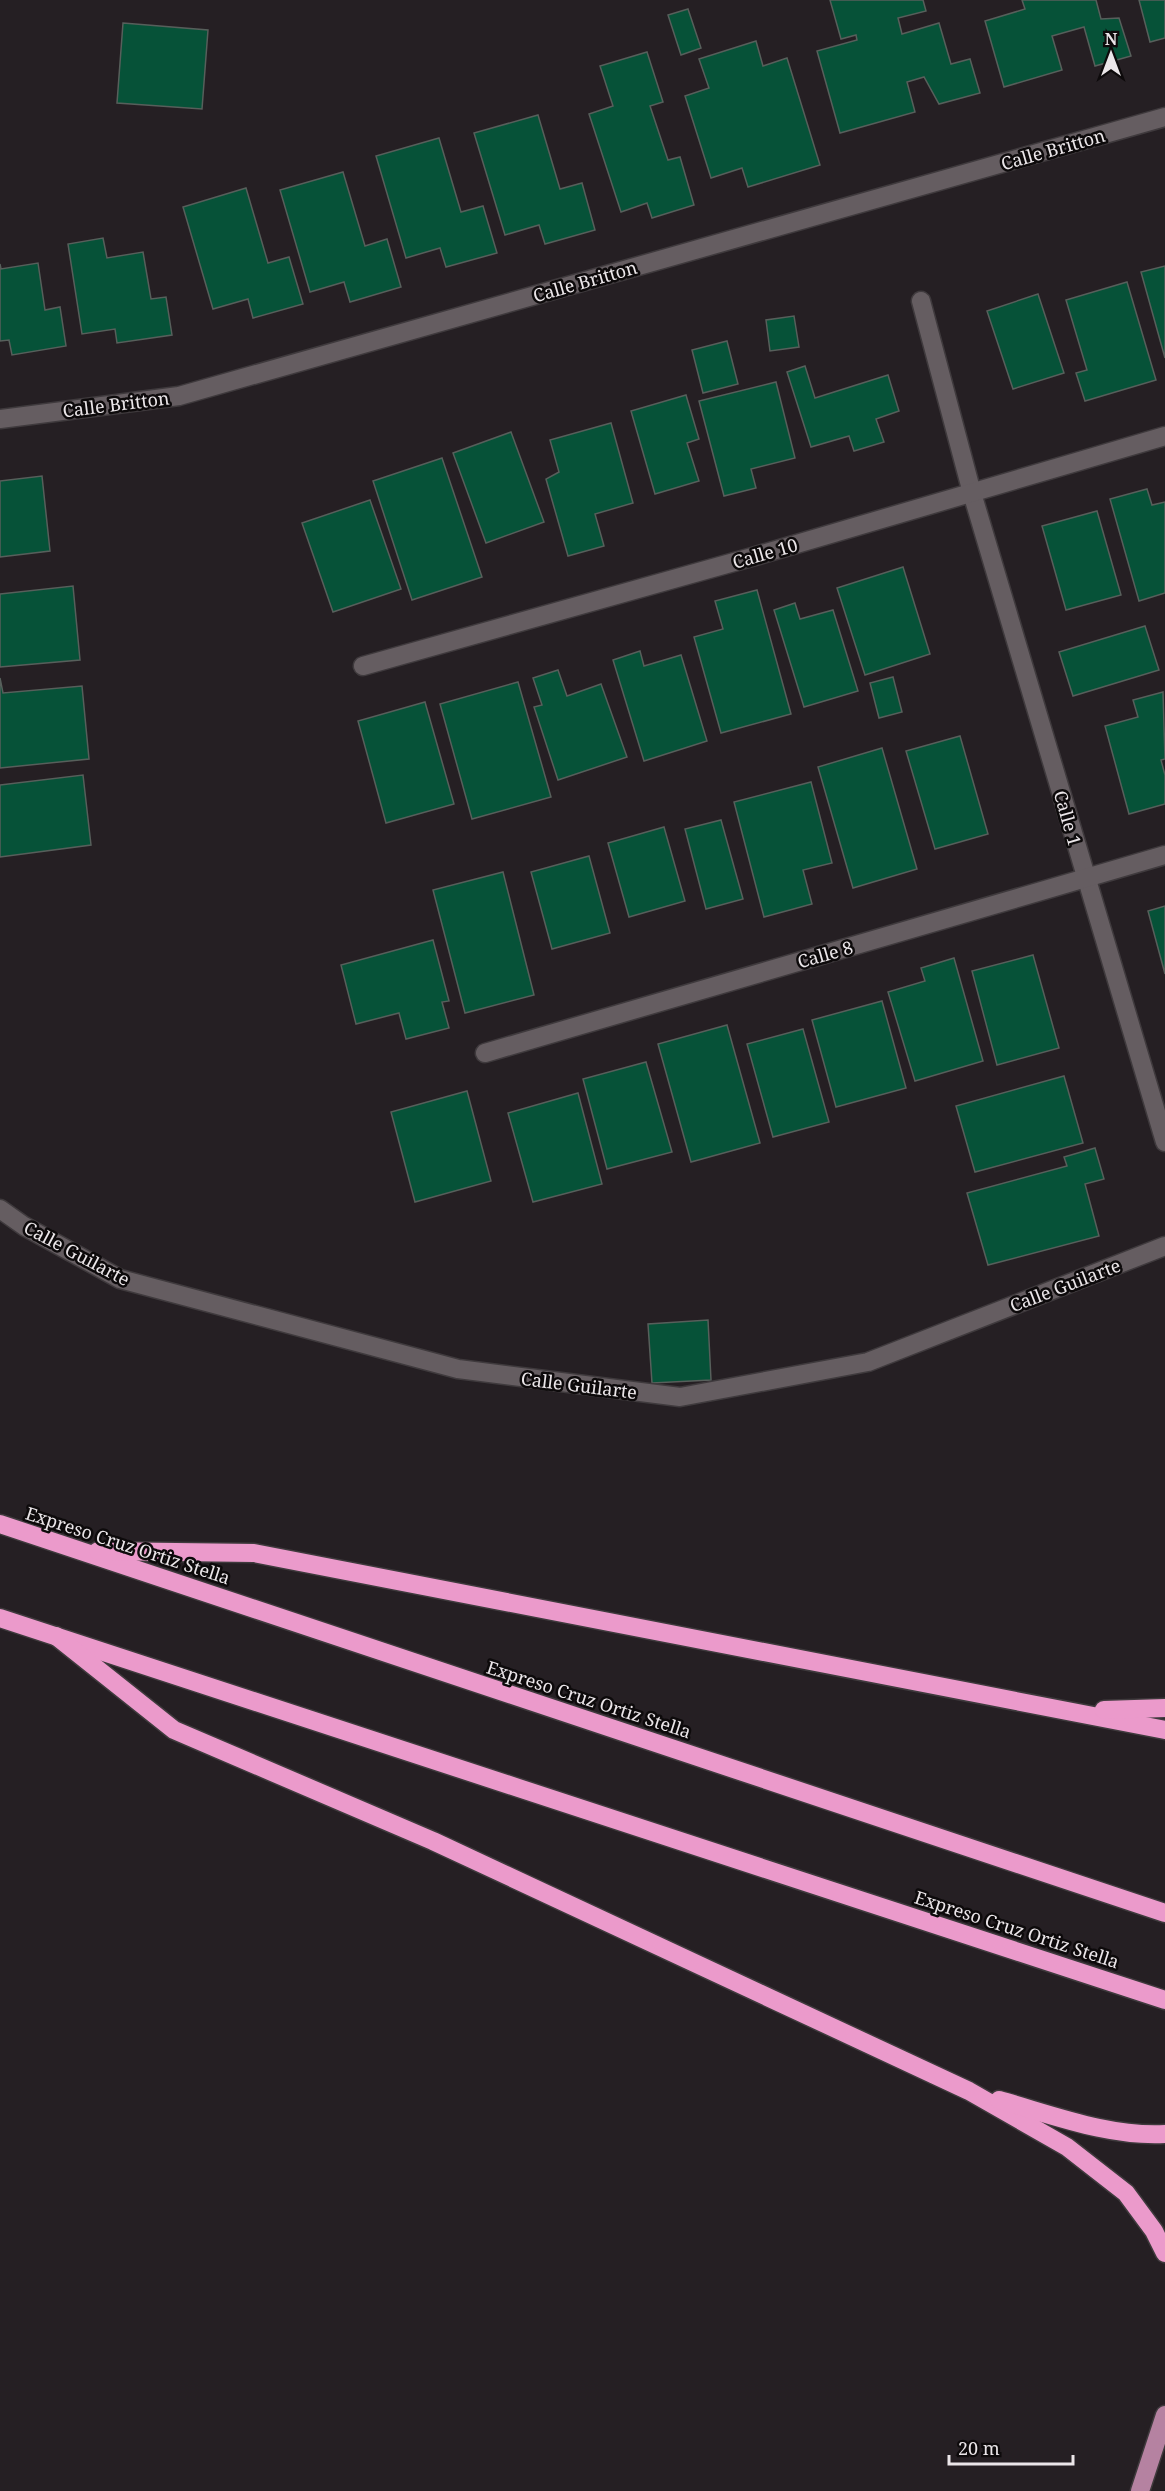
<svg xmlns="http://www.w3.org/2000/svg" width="1165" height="2491" viewBox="0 0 1165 2491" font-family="'Noto Serif',serif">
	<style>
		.building { fill: #065238; stroke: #575f5b; stroke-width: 1.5 }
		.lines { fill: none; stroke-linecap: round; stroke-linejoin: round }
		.street-casing { stroke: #3f3a3d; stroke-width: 21 }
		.primary-casing { stroke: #3f3a3d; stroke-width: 21 }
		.highway-casing { stroke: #3f3a3d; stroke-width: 21 }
		.street { stroke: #655d61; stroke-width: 18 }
		.primary { stroke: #b582a1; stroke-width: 18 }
		.highway { stroke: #eb9acb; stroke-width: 18 }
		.labels { text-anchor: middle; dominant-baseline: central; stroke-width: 5; stroke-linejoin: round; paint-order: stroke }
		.street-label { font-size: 18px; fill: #ebe6e9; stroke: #0d0a0b }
	</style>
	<rect width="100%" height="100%" fill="#251f23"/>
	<g class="building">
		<path d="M830 0H923L926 11 898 18 902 34 939 23 951 64 970 59 980 93 939 104 924 77 907 82 915 112 840 133 817 51 857 40 856 35 841 39Z"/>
		<path d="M1022 0H1096L1101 19 1119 18 1131 56 1095 66 1084 27 1052 36 1062 70 1004 87 985 21 1025 9Z"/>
		<path d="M1139 0H1165V38L1150 42Z"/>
		<path d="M688 9 701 48 681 55 668 15Z"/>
		<path d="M123 23 208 30 202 109 117 103Z"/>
		<path d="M756 41 763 66 787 58 820 165 748 187 742 168 711 178 685 96 709 88 699 59Z"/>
		<path d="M647 52 663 102 650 106 668 160 680 157 694 205 652 218 647 203 621 212 589 114 613 106 600 66Z"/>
		<path d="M538 115 560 189 582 183 595 230 545 244 539 225 505 235 474 133Z"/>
		<path d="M439 138 461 212 483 206 497 253 446 267 440 248 406 258 376 156Z"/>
		<path d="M343 172 365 246 387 239 401 287 350 302 344 282 310 292 280 190Z"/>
		<path d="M246 188 268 263 289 257 303 304 253 318 248 299 213 309 183 207Z"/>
		<path d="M103 238 107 258 143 252 151 299 166 297 172 335 117 343 115 329 82 334 68 244Z"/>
		<path d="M38 263 45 310 60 307 66 346 12 355 9 340 0 341V264L1 269Z"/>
		<path d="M1165 266V358L1141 272Z"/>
		<path d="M1127 282 1156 380 1085 401 1076 373 1087 370 1066 300Z"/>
		<path d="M1038 294 1064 373 1013 389 987 311Z"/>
		<path d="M794 316 799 347 770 351 766 320Z"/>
		<path d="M727 341 738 384 703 393 692 350Z"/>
		<path d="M805 366 815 398 888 375 899 411 876 419 884 442 854 451 849 436 811 447 787 372Z"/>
		<path d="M776 382 795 458 751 469 756 488 724 496 699 401Z"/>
		<path d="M686 395 699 439 687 443 699 481 655 494 631 411Z"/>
		<path d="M611 423 633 503 595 514 604 546 568 556 546 479 559 472 550 440Z"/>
		<path d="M511 432 544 522 486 543 453 453Z"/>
		<path d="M442 458 482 577 412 600 373 481Z"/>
		<path d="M42 476 50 551 0 557V481Z"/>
		<path d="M1147 489 1152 505 1165 502V593L1139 601 1110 499Z"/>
		<path d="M370 500 401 589 333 612 302 523Z"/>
		<path d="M1097 511 1121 595 1066 610 1042 526Z"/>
		<path d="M903 567 930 654 865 675 837 588Z"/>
		<path d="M73 586 80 660 0 667V594Z"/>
		<path d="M757 590 791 714 721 733 694 637 723 629 715 601Z"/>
		<path d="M795 603 800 619 833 610 858 691 804 707 774 610Z"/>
		<path d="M1145 626 1159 670 1073 696 1059 652Z"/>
		<path d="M640 651 644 666 681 655 707 741 644 761 613 660Z"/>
		<path d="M558 670 567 696 601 684 627 757 558 780 534 707 542 705 533 678Z"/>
		<path d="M893 677 902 712 879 718 870 683Z"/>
		<path d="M0 678 3 693 82 686 89 759 0 768Z"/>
		<path d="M518 682 551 797 472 819 440 704Z"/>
		<path d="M1163 692 1165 759 1161 760 1165 775V804L1129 814 1105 726 1138 717 1133 700Z"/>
		<path d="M425 702 454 804 386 823 358 721Z"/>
		<path d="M960 736 988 834 935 849 906 751Z"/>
		<path d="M882 748 917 869 853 888 818 767Z"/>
		<path d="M83 775 91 845 0 857V785Z"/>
		<path d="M811 782 832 863 803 870 812 904 764 917 734 802Z"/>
		<path d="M721 820 743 899 706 909 685 829Z"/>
		<path d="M664 827 685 901 629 917 608 843Z"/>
		<path d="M589 856 610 933 552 949 531 872Z"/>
		<path d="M503 872 534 995 465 1013 433 890Z"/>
		<path d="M1165 906V974L1148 911Z"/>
		<path d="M433 940 449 1001 442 1002 449 1028 406 1039 399 1013 356 1024 341 965Z"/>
		<path d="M1033 955 1059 1048 997 1065 972 971Z"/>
		<path d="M954 958 983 1061 915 1081 888 992 925 981 921 968Z"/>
		<path d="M882 1001 906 1088 836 1107 812 1020Z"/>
		<path d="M727 1025 760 1143 691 1162 658 1044Z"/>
		<path d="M803 1029 829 1122 773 1137 747 1044Z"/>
		<path d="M646 1062 672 1152 607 1169 583 1079Z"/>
		<path d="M1064 1076 1083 1143 975 1172 956 1106Z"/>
		<path d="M467 1091 491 1181 415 1202 391 1112Z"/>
		<path d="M578 1093 602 1184 533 1202 508 1113Z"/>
		<path d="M1095 1148 1104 1179 1085 1184 1099 1236 988 1265 967 1193 1067 1166 1064 1157Z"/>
		<path d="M708 1320 711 1380 652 1383 648 1324Z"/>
	</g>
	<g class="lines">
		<defs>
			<g id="street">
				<path d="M921 301 972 493 1165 1142"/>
				<path d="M0 419 179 396 1165 117"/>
				<path d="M363 666 752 557 1165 436"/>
				<path d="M485 1053 1165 855"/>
				<path d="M0 1209 24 1226 120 1279 458 1369 680 1397 868 1362 1165 1246"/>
			</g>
			<path id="primary" d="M1140 2491 1165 2415"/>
			<g id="highway">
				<path d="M0 1524 1165 1913"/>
				<path d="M98 1551 254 1553 1165 1730"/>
				<path d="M0 1618 1165 2000"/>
				<path d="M56 1636 174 1730 433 1841 969 2091 1067 2147 1126 2193 1154 2231 1165 2253"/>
				<path d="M1104 1710 1165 1708"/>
				<path d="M999 2100C1053 2115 1109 2137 1165 2134"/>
			</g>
		</defs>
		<use href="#street" class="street-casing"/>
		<use href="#primary" class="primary-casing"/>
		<use href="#highway" class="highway-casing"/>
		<use href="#street" class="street"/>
		<use href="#primary" class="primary"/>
		<use href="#highway" class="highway"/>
	</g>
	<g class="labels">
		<g class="street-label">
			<text transform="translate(1053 149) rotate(-16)">Calle Britton</text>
			<text transform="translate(585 281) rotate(-16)">Calle Britton</text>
			<text transform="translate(116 404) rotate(-7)">Calle Britton</text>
			<text transform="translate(765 553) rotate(-16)">Calle 10</text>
			<text transform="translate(1068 818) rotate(74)">Calle 1</text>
			<text transform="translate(825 954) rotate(-16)">Calle 8</text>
			<text transform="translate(77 1253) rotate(28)">Calle Guilarte</text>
			<text transform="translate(1065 1285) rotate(-21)">Calle Guilarte</text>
			<text transform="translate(579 1385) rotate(7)">Calle Guilarte</text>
			<text transform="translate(128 1545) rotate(18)">Expreso Cruz Ortiz Stella</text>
			<text transform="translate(589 1699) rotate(18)">Expreso Cruz Ortiz Stella</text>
			<text transform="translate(1017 1929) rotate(18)">Expreso Cruz Ortiz Stella</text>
		</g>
	</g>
	<g transform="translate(1111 54)" stroke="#0d0a0b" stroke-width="4.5" paint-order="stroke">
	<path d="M0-4.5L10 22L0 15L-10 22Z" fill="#ebe6e9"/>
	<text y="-9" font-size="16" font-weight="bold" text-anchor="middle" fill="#ebe6e9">N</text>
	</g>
	<path d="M949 2455v9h124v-9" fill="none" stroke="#ebe6e9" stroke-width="3"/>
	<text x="958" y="2455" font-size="18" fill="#ebe6e9" stroke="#0d0a0b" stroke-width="4.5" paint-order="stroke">20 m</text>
</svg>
